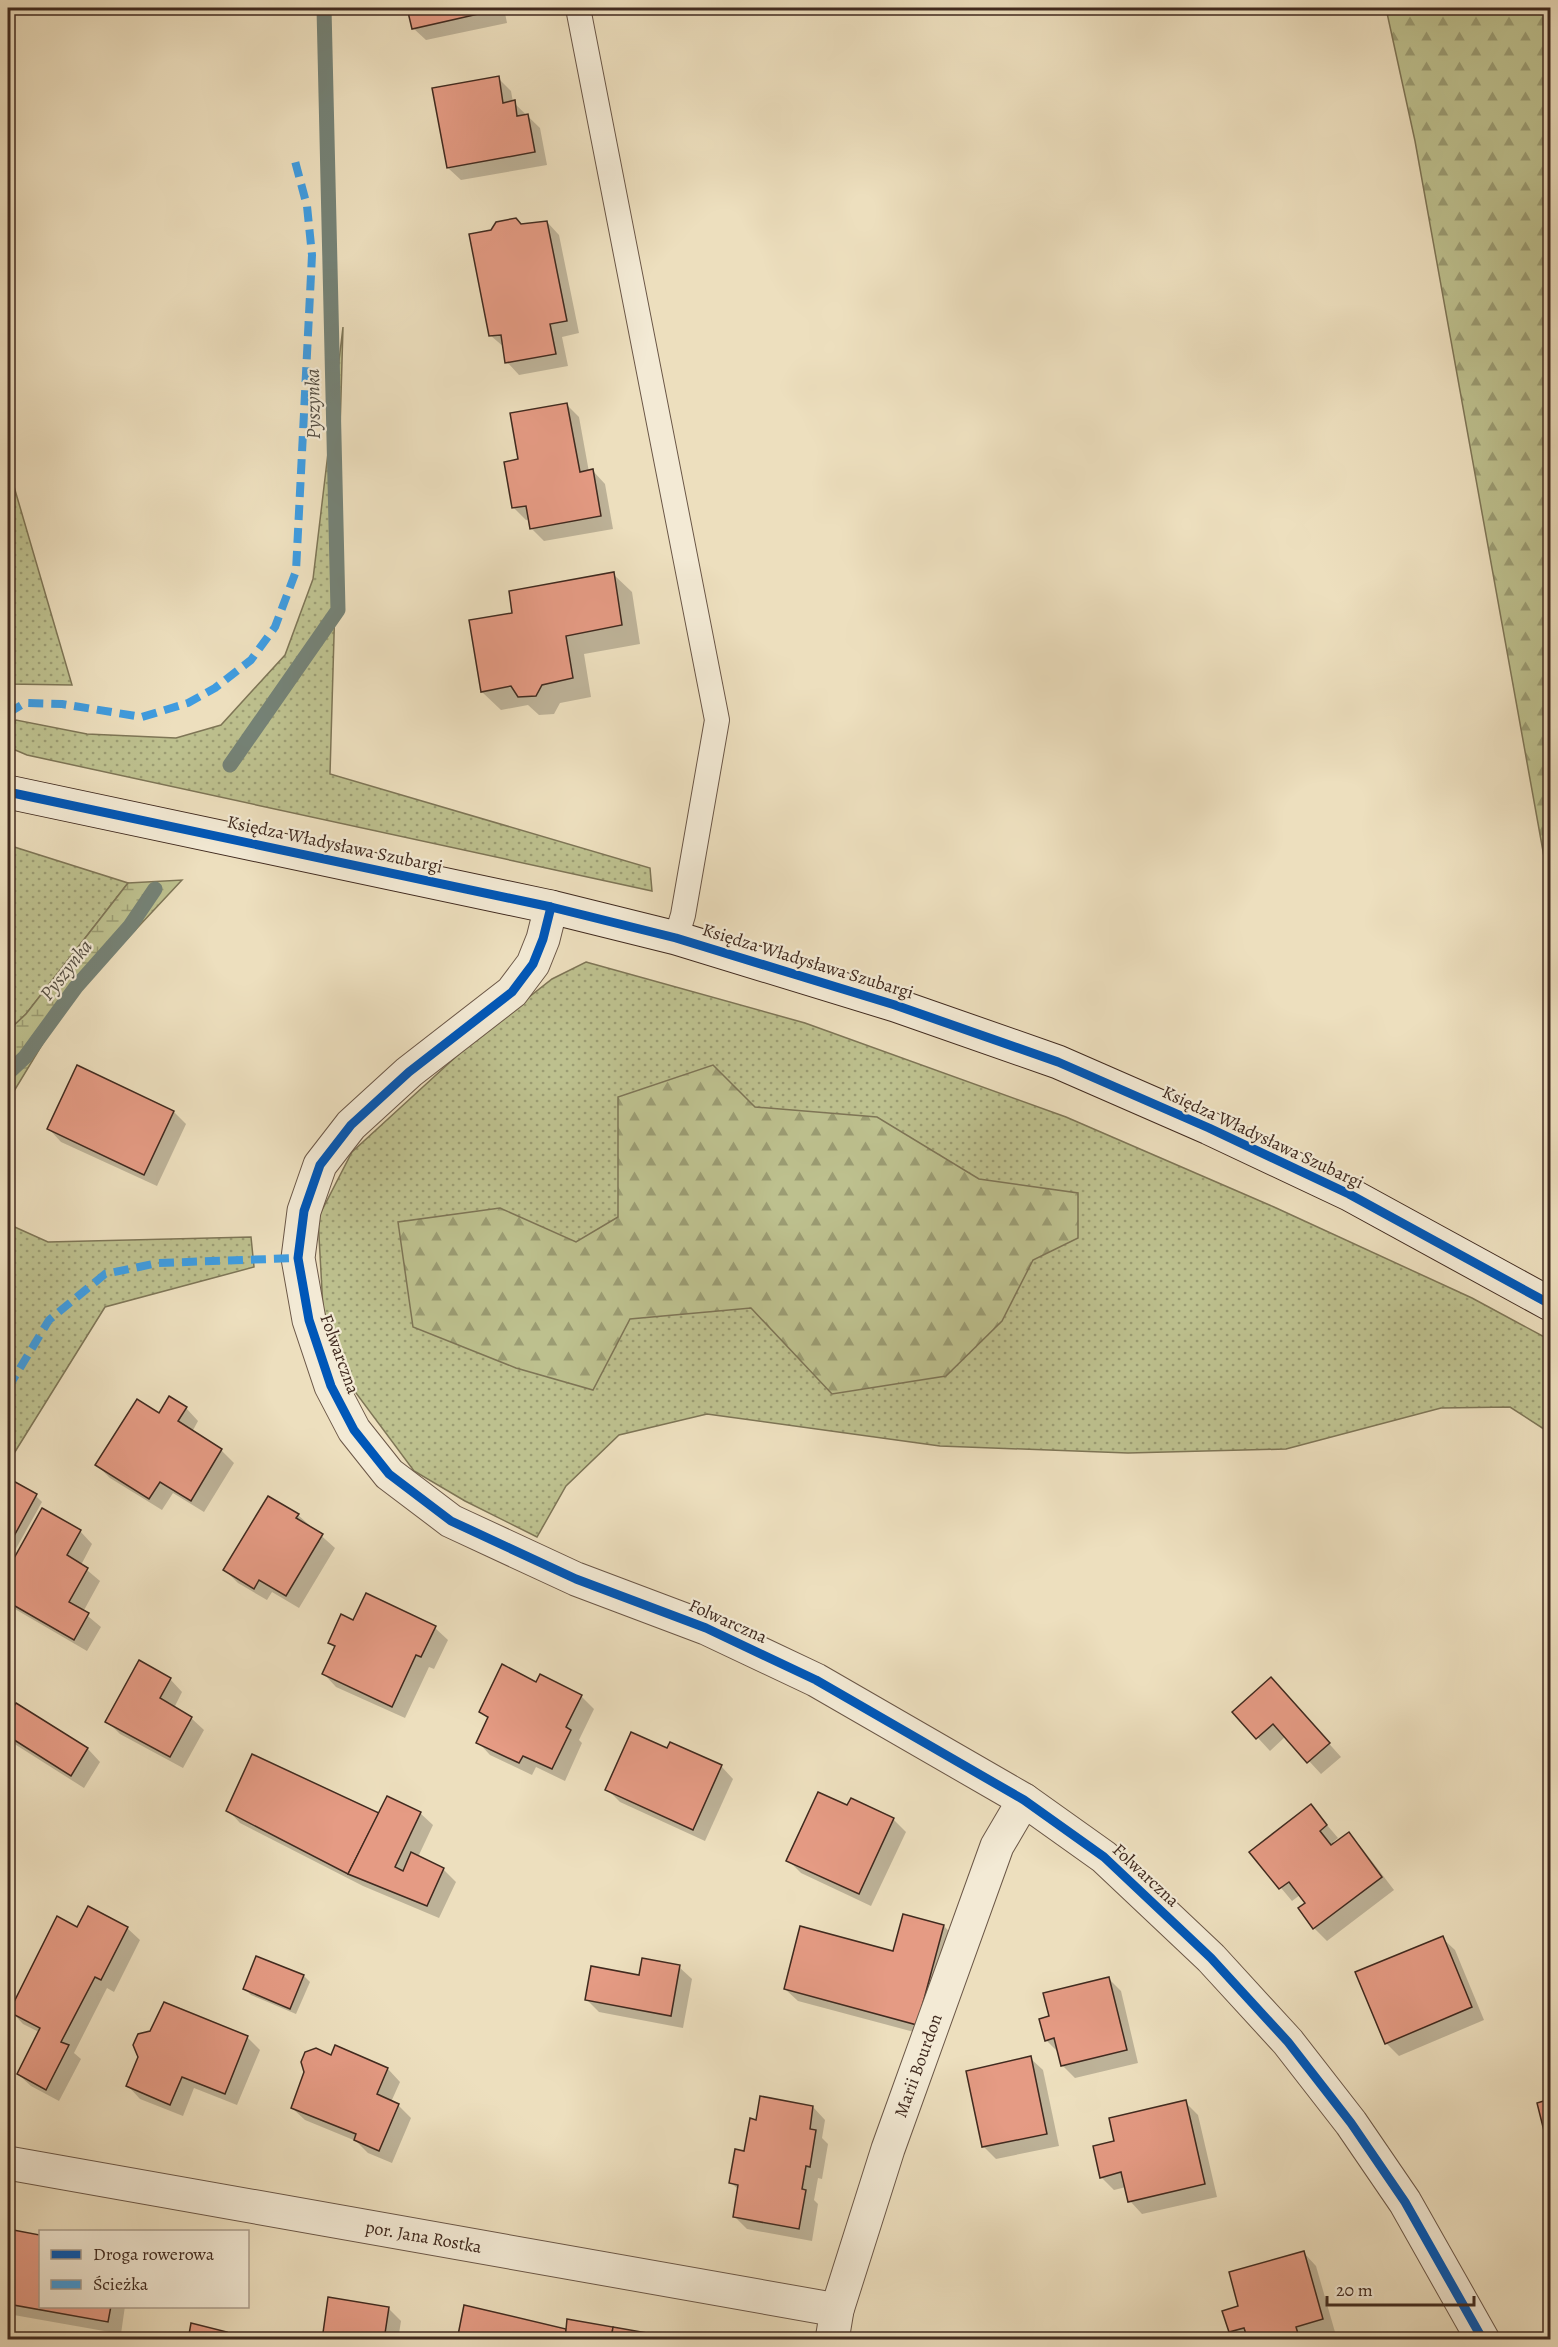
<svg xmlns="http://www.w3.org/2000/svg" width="1558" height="2347" viewBox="0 0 1558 2347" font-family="Alegreya,serif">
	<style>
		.grass { fill: url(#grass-dots); stroke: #7e7556; stroke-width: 1.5 }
		.forest { fill: url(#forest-firs); stroke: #7e7556; stroke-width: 1.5 }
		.wetland { fill: url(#wetland-marsh); stroke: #7e7556; stroke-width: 1.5 }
		.shadow { fill: #0003 }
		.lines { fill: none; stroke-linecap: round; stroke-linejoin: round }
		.stream { stroke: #758276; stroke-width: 15 }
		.building { fill: #e59b84; stroke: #402a1f; stroke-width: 1.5 }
		.lane-casing { stroke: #6b5747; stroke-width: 26 }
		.street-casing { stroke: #6b5747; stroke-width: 35 }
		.secondary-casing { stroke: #402a1f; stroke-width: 35 }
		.lane { stroke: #f3ead5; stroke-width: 24 }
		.street { stroke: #f3ead5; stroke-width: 33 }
		.secondary { stroke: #f3ead5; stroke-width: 33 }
		.quiet { stroke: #3f9ce0; stroke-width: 8; stroke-dasharray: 15 8; stroke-linecap: butt }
		.cycleway-casing { stroke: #f3ead5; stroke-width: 13 }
		.cycleway { stroke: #0057b8; stroke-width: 9 }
		.labels { text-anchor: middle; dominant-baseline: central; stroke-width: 4.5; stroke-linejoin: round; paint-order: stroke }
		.street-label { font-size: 18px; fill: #402a1f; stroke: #f3ead5 }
		.water-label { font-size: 20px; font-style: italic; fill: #564f43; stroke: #f3ead5 }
	</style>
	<defs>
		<pattern id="grass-dots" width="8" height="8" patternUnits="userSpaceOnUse" patternTransform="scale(1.5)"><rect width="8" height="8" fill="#bdc08e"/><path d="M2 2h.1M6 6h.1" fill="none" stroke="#9b9c73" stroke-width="1.8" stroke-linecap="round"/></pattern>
		<pattern id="forest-firs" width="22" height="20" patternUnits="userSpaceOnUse" patternTransform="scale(1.5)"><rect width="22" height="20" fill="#bdc08e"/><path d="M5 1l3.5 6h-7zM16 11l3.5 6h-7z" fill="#9b9c73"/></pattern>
		<pattern id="wetland-marsh" width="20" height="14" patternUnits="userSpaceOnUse" patternTransform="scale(1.5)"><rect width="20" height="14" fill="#bdc08e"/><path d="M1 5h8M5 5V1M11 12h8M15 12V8" fill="none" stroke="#9b9c73"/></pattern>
	</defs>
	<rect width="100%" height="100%" fill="#eddfbe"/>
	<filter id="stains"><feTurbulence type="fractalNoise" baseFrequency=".00333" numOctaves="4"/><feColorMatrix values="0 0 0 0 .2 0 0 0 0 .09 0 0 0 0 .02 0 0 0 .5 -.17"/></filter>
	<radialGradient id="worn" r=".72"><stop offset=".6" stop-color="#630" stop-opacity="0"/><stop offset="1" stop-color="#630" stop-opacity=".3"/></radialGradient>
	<g class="grass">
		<path d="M343 327 330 774 650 868 652 891 27 755 8 747V734L16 720 87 734 176 738 221 725 285 655 313 579Z"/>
		<path d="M8 466 72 685 8 684Z"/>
		<path d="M8 845 128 883 26 1014 8 1031Z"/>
		<path d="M586 962 805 1023 1066 1117 1274 1207 1472 1298 1550 1340V1433L1510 1407 1441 1408 1286 1449 1128 1453 940 1446 707 1414 619 1435 566 1486 537 1537 465 1501 414 1471 353 1389 323 1309 318 1218 352 1152 472 1042 552 979Z"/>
		<path d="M8 1224 48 1242 251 1237 254 1267 105 1307 8 1463Z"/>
	</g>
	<g class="forest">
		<path d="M1388 8H1550V890L1415 141 1387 13Z"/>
		<path d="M713 1065 755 1107 877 1117 979 1179 1078 1193V1238L1033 1260 1002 1321 946 1376 832 1394 751 1308 630 1319 593 1390 516 1368 413 1327 398 1222 500 1208 576 1242 618 1217V1097Z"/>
	</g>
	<path class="wetland" d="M182 880 68 1002 8 1101V1031L26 1014 128 883Z"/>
	<g class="shadow">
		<path d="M408 8H504L507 23 426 40 413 28Z"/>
		<path d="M498 78 511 91 513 102 540 128 547 165 461 180 448 168Z"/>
		<path d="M547 222 559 235 579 333 562 337 568 366 519 375 507 362 505 348 490 335 520 226Z"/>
		<path d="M566 404 579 417 589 472 593 471 605 484 613 529 544 541 531 528 530 519 526 520 513 507 520 460Z"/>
		<path d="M613 574 632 592 640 644 584 654 591 697 560 703 554 714 539 715 528 705 501 710 482 692 513 614Z"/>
		<path d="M78 1067 174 1112 186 1124 157 1186 61 1142 49 1129Z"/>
		<path d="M186 1408 198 1421 192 1432 221 1450 234 1463 204 1512 173 1493 162 1510 110 1478 97 1465 159 1415Z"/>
		<path d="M8 1480 36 1496 42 1502 8 1563Z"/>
		<path d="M43 1510 80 1531 92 1544 81 1565 100 1581 83 1612 101 1627 87 1651 8 1605V1572Z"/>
		<path d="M298 1515 335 1548 299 1608 272 1592 267 1600 238 1583 225 1570Z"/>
		<path d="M367 1595 435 1628 448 1640 434 1669 429 1667 405 1718 336 1687 324 1674 336 1649 330 1643 354 1622Z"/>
		<path d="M170 1679 182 1692 174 1708 191 1718 204 1730 183 1768 120 1734 107 1721Z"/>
		<path d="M537 1684 581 1696 594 1709 579 1740 582 1743 565 1781 536 1767 532 1775 490 1755 478 1742 489 1720 481 1712Z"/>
		<path d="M1283 1692 1341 1757 1321 1774 1286 1736 1270 1751 1234 1712Z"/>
		<path d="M16 1705 88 1749 100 1762 84 1788 13 1743 8 1737V1719Z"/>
		<path d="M667 1750 721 1766 733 1779 705 1841 620 1802 607 1789Z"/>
		<path d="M1311 1806 1338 1838 1333 1842 1335 1844 1349 1834 1361 1847 1394 1890 1327 1941 1314 1928 1300 1909 1307 1904 1300 1895 1292 1901 1251 1852Z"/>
		<path d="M848 1807 893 1819 906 1832 871 1906 801 1873 788 1860Z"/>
		<path d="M228 1810 379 1815 420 1813 433 1825 418 1857 443 1869 456 1882 439 1918 363 1886 240 1823Z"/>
		<path d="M944 1926 956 1939 929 2036 798 2001 785 1989 894 1952Z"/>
		<path d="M127 1928 140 1940 114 1992 107 1988 74 2053 81 2059 59 2101 31 2086 18 2074 39 2032 23 2024 11 2011 78 1929Z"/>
		<path d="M1442 1938 1455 1950 1484 2020 1399 2056 1386 2043Z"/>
		<path d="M257 1957 304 1976 310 1982 296 2014 251 1995 245 1989Z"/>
		<path d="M679 1967 692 1979 683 2028 599 2012 586 1999 640 1977Z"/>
		<path d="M1109 1979 1121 1991 1138 2063 1075 2078 1062 2065 1059 2053 1046 2040 1051 2017Z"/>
		<path d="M247 2037 260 2050 237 2105 194 2088 183 2116 140 2099 128 2086Z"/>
		<path d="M336 2047 388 2069 400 2082 391 2102 398 2105 411 2118 392 2163 368 2153 356 2141 305 2120 292 2108 332 2057Z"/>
		<path d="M1030 2058 1043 2070 1059 2146 996 2159 984 2147Z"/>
		<path d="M1550 2101V2149L1539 2104Z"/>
		<path d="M1185 2102 1198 2115 1217 2197 1142 2214 1130 2201 1126 2187 1114 2190 1101 2177 1116 2142Z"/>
		<path d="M813 2107 825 2120 822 2138 828 2144 822 2179 818 2178 814 2200 818 2204 812 2241 747 2229 735 2217 739 2190 731 2183 757 2121Z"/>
		<path d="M8 2230 40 2236V2306H125L121 2334 8 2314Z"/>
		<path d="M1304 2253 1316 2266 1335 2332 1308 2340H1238L1230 2331 1240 2307Z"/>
		<path d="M388 2308 401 2321 398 2340H323Z"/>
		<path d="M226 2333 232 2340H190Z"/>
	</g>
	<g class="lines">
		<g class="stream">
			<path d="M230 765 338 610 324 8"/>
			<path d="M8 1073 25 1057 76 987 130 926 155 889"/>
		</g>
	</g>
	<g class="building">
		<path d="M407 8H495L496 10 412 29Z"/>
		<path d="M499 76 503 103 515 100 517 116 528 114 535 152 447 168 432 88Z"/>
		<path d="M516 218 521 224 547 221 567 321 550 324 556 354 505 363 501 335 489 336 469 234 491 230 496 222Z"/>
		<path d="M567 403 580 472 593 469 601 516 530 529 526 506 512 508 504 462 518 459 510 413Z"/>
		<path d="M614 572 622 625 566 636 573 678 542 685 536 696 518 697 511 686 481 692 469 620 512 613 509 591Z"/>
		<path d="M77 1065 174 1111 144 1175 47 1129Z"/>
		<path d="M169 1396 187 1407 178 1421 222 1449 191 1501 160 1482 149 1499 95 1465 137 1399 159 1413Z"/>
		<path d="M8 1478 37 1494 8 1547Z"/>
		<path d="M268 1496 299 1514 296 1518 323 1534 286 1596 259 1580 254 1589 223 1570Z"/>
		<path d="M42 1508 81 1530 67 1555 88 1568 69 1602 89 1613 74 1640 8 1602V1569Z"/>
		<path d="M366 1593 436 1626 421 1657 416 1655 392 1707 322 1674 335 1646 328 1643 341 1614 353 1620Z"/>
		<path d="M139 1660 171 1678 160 1698 192 1717 170 1757 105 1722Z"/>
		<path d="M502 1664 536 1682 540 1674 582 1695 566 1727 571 1730 552 1769 523 1756 519 1763 476 1743 488 1717 479 1712Z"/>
		<path d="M1271 1677 1330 1743 1307 1763 1273 1724 1256 1739 1232 1712Z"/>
		<path d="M16 1703 88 1748 71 1776 8 1736V1717Z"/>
		<path d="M631 1732 667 1748 670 1742 722 1765 693 1830 605 1790Z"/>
		<path d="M252 1754 379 1813 348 1874 226 1811Z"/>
		<path d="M818 1792 847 1805 851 1798 894 1818 859 1894 786 1861Z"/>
		<path d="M387 1796 421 1812 395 1867 403 1871 411 1852 444 1868 427 1906 348 1874Z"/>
		<path d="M1311 1804 1327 1825 1320 1831 1331 1845 1349 1832 1382 1877 1313 1929 1298 1908 1305 1903 1289 1882 1279 1889 1249 1852Z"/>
		<path d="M88 1906 128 1927 101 1980 95 1977 61 2042 69 2045 46 2090 17 2074 40 2028 9 2012 57 1916 77 1927Z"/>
		<path d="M903 1914 944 1925 917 2025 784 1989 800 1926 893 1951Z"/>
		<path d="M1443 1936 1472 2007 1385 2044 1355 1972Z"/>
		<path d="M256 1956 304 1975 290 2009 243 1989Z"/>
		<path d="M642 1958 680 1965 671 2016 585 2000 591 1966 639 1975Z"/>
		<path d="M1109 1977 1127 2050 1061 2066 1054 2038 1045 2041 1039 2019 1049 2016 1043 1993Z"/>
		<path d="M164 2002 248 2036 225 2094 182 2077 170 2105 126 2086 138 2057 133 2045 138 2034 150 2031Z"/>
		<path d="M335 2045 388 2068 377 2094 399 2104 379 2151 354 2140 356 2134 291 2108 304 2072 301 2062 305 2052 316 2048 331 2055Z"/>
		<path d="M1031 2056 1047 2134 982 2147 966 2071Z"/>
		<path d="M760 2096 813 2106 810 2129 816 2130 810 2167 806 2166 802 2189 806 2190 799 2229 733 2217 738 2185 729 2183 735 2149 744 2151 750 2118 756 2120Z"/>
		<path d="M1550 2099V2155L1537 2103Z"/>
		<path d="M1186 2100 1205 2184 1128 2202 1121 2172 1100 2178 1093 2146 1114 2141 1109 2118Z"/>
		<path d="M8 2229 40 2235V2306H111L108 2322 8 2304Z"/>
		<path d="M1304 2251 1323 2319 1296 2327 1299 2337 1290 2340H1248L1244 2328 1229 2332 1222 2311 1238 2306 1229 2272Z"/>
		<path d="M328 2297 389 2307 384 2340H322Z"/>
		<path d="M464 2305 566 2329 565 2340H457Z"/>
		<path d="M567 2319 613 2327 611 2340H565Z"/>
		<path d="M191 2323 227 2332 225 2340H188Z"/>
		<path d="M613 2327 659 2335 658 2340H611Z"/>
	</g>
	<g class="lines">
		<defs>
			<path id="lane" d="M578 8 717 720 683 915 676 938"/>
			<g id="street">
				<path d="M551 907 543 939 533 964 512 992 409 1072 351 1125 320 1165 304 1211 298 1258 309 1320 331 1386 354 1430 389 1474 451 1521 576 1579 706 1628 816 1680 1024 1800 1104 1857 1211 1958 1288 2042 1351 2123 1405 2202 1483 2340"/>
				<path id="s1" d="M8 2163 837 2310"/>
				<path id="s2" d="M832 2340 837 2310 888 2149 997 1846 1024 1800"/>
			</g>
			<path id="secondary" d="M8 792 551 907 676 938 895 1005 1058 1062 1209 1128 1349 1194 1550 1304"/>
		</defs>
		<use href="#lane" class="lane-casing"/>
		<use href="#street" class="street-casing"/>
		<use href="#secondary" class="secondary-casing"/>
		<use href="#lane" class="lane"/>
		<use href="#street" class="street"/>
		<use href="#secondary" class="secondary"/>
		<g class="quiet">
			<path d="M8 713 25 703 62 704 142 717 188 703 215 688 251 660 275 627 296 571 312 255 307 206 295 161"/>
			<path d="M8 1388 49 1320 105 1274 158 1263 298 1258"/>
		</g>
		<defs>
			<g id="cycleway">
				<path d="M8 792 551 907 676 938 895 1005 1058 1062 1209 1128 1349 1194 1550 1304"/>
				<path d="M551 907 543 939 533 964 512 992 409 1072 351 1125 320 1165 304 1211 298 1258 309 1320 331 1386 354 1430 389 1474 451 1521 576 1579 706 1628 816 1680 1024 1800 1104 1857 1211 1958 1288 2042 1351 2123 1405 2202 1483 2340"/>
			</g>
		</defs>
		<use href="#cycleway" class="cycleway-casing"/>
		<use href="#cycleway" class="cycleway"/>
	</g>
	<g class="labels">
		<g class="street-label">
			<text transform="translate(335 844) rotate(12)">Księdza Władysława Szubargi</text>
			<text transform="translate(808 961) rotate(17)">Księdza Władysława Szubargi</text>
			<text transform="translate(1263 1137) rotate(25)">Księdza Władysława Szubargi</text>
			<text transform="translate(340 1354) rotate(70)">Folwarczna</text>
			<text transform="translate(728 1621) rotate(24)">Folwarczna</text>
			<text transform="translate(1146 1875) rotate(43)">Folwarczna</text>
			<text stroke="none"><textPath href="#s2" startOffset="288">Marii Bourdon</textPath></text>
			<text stroke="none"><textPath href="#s1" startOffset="422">por. Jana Rostka</textPath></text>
		</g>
		<g class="water-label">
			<text transform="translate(313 404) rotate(-91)">Pyszynka</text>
			<text transform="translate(66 970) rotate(-52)">Pyszynka</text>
		</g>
	</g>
	<rect width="1558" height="2347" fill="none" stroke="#eddfbe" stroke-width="30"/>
	<rect x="9" y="9" width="1540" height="2329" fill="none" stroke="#402a1f" stroke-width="3"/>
	<rect x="15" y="15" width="1528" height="2317" fill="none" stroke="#402a1f" stroke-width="1.5"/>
	<rect x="39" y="2230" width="210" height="78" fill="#f3ead5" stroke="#ab9d8c" stroke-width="1.5"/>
	<rect x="51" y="2250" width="30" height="9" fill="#0057b8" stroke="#ab9d8c" stroke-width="1.5"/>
	<text x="93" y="2260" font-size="18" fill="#402a1f">Droga rowerowa</text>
	<rect x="51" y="2280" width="30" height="9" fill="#3f9ce0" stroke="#ab9d8c" stroke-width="1.5"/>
	<text x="93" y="2290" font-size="18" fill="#402a1f">Ścieżka</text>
	<path d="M1327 2296v9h147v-9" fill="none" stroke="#402a1f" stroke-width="3"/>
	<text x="1336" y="2296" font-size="18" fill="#402a1f" stroke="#f3ead5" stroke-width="4.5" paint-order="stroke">20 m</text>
	<rect width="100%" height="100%" filter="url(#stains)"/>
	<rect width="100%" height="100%" fill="url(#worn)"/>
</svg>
